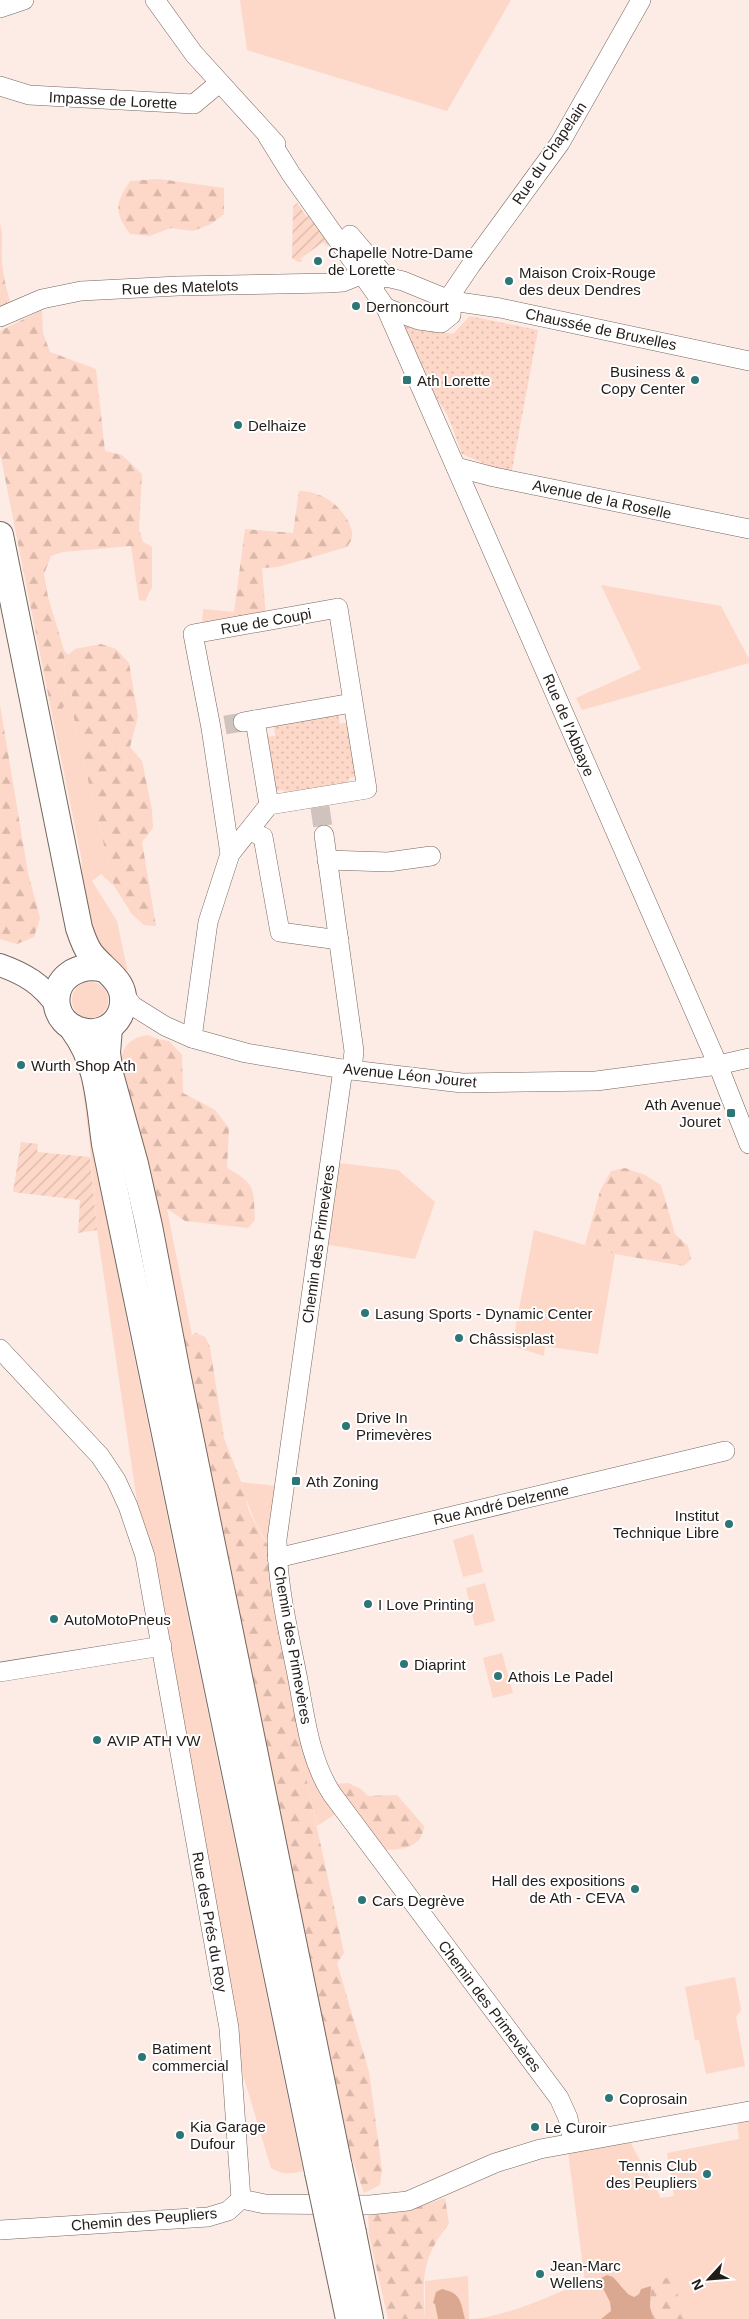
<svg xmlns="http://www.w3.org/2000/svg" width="749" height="2319" viewBox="0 0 749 2319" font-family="Arial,sans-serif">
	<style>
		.grass { fill: #fdd7c7 }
		.forest { fill: url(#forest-firs) }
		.park { fill: url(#park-dots) }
		.garden { fill: url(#garden-furrows) }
		.water { fill: #daa891 }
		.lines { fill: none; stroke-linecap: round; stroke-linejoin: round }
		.minor-tunnel { stroke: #d0c2bc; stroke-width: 19; stroke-dasharray: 19 9; stroke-linecap: butt }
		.minor-casing { stroke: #74665f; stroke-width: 20 }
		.major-casing { stroke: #74665f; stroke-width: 24 }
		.highway-casing { stroke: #74665f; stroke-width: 28 }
		.minor { stroke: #fff; stroke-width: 19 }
		.major { stroke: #fff; stroke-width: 22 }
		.highway { stroke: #fff; stroke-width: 26 }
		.highway-bridge-casing { stroke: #74665f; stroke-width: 28; stroke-linecap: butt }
		.highway-bridge { stroke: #fff; stroke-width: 26 }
		.poi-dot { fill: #2c7676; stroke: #fff; stroke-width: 2 }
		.labels { text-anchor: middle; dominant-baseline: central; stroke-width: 4; stroke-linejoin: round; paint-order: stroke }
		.street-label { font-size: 15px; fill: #221c19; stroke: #fff }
		.poi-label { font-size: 15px; fill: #221c19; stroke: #fff; text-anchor: start }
	</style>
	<defs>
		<pattern id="forest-firs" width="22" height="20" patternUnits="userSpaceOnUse" patternTransform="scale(1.25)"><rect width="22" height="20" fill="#fdd7c7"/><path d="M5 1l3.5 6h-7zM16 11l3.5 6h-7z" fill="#d9b8aa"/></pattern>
		<pattern id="park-dots" width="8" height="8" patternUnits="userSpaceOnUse" patternTransform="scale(1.25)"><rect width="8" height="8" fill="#fdd7c7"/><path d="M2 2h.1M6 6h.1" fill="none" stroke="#d9b8aa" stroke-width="1.8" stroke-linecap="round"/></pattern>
		<pattern id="garden-furrows" width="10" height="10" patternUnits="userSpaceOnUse" patternTransform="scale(1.25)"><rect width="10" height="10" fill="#fdd7c7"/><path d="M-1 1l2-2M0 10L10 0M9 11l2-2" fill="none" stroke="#d9b8aa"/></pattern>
	</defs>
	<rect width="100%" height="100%" fill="#fcece5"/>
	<g class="grass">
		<path d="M240 0H511L447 111 247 50Z"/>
		<path d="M601 585 721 606 749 659V663L582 710 576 698 641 669Z"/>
		<path d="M203 609 234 612 230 616 232 621 202 633Z"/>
		<path d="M64 650 68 655 75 727 114 886 101 874 92 881 117 921 132 992 100 956 81 899 82 861 51 709 60 711 66 703Z"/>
		<circle cx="90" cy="1000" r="18"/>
		<path d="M148 1035 160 1040 151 1038 125 1092C120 1067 114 1040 148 1035Z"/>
		<path d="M83 1062 93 1146 129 1332 303 2171C290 2174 283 2175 271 2168L229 2028 145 1556 97 1230 89 1137 80 1069Z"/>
		<path d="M330 1162 398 1170 435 1202 415 1259 318 1243Z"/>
		<path d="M153 1199 167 1209 192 1335 181 1341Z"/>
		<path d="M534 1230 615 1254 598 1354 545 1346 544 1356 512 1346Z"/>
		<path d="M241 1482 283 1487 277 1558C259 1532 249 1512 241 1482Z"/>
		<path d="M473 1534 483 1572 463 1577 453 1540Z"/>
		<path d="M485 1583 495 1621 475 1626 466 1588Z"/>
		<path d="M502 1653 513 1693 493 1698 483 1658Z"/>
		<path d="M315 1759 343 1809 317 1826 305 1772Z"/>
		<path d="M735 1977 741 2010 736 2017 745 2066 706 2074 699 2040H695L685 1987Z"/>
		<path d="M749 2111V2319H686L674 2283 659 2280 651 2286 641 2289 639 2294 634 2297 628 2294 621 2285 602 2288 610 2302 611 2311 601 2319H472C509 2316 551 2295 585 2282L567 2144 625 2133 661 2198 674 2196 667 2153 739 2139 736 2114Z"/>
		<path d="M468 2276 469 2319H425V2281Z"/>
	</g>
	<g class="forest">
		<path d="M159 179 224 188V214L211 224 193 231 171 228 149 236 130 234C114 212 115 204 130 181Z"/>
		<path d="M0 224C4 236 1 249 2 261 3 275 6 288 10 301L0 306Z"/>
		<path d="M42 310 43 333 50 352 96 369 105 451 122 455 142 474 139 529 143 542 152 547V587L145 601 139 600 131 546 62 552 51 556 44 574 48 597 64 650 66 704 60 711 51 709 0 453V331Z"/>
		<path d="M299 491C320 491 338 503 348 521 350 526 353 531 352 536 352 540 349 544 347 547L278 567 262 568 266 617 232 621 230 616 234 612 245 529 293 533Z"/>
		<path d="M101 644 116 649 129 663 138 716 130 747 142 761 152 810 153 828 142 842 156 926 144 925 132 914 114 886 75 727 68 655 75 649Z"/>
		<path d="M0 705 28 873 40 918 34 937 17 944 0 939Z"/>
		<path d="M151 1038 169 1041 182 1055 183 1093 215 1110 229 1128 227 1168C257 1185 253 1188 255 1220L248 1228 185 1221 153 1199 146 1153 125 1092 134 1054Z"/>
		<path d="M625 1168 645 1175 661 1185 675 1234 688 1246 691 1259 684 1266 615 1254 585 1245 600 1191 611 1171Z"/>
		<path d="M196 1333 205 1337 210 1347 224 1438 241 1482 249 1511 263 1538 277 1558 315 1759 305 1772 344 1953 337 1963 369 2072 382 2170 380 2185 364 2193 351 2156 181 1341Z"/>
		<path d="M348 1783 361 1789 368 1796 397 1795 424 1826C423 1851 392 1851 373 1849L333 1789 338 1784Z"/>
		<path d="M445 2198 449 2224C422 2257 422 2277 425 2319H388L369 2235 368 2213 404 2211Z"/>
		<path d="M670 2277 674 2283 686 2319H654L650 2307 651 2286 659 2280Z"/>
	</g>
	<g class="park">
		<path d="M470 316 538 330 511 475 462 454 448 416 419 371 401 324 453 334Z"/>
		<path d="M338 713 340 724 350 722 359 776 349 778 350 789 286 799 284 790 274 791 264 737 275 736 274 725Z"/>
	</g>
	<g class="garden">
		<path d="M297 203 307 217 310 215 331 243 327 246 323 242 300 259 302 261 298 262 292 258 293 207Z"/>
		<path d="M21 1142 38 1144 37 1152 90 1157 97 1230 78 1233 80 1200 13 1192Z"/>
	</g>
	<g class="water">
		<path d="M607 2275 613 2277 628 2294 634 2297 639 2294 641 2289 651 2286 650 2307 654 2319H601L611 2311 610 2302 600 2283 601 2278Z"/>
		<path d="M442 2289C462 2294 460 2301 465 2319H438L435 2304 433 2303 436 2292Z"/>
	</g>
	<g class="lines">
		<g class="minor-tunnel">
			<path d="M225 725 243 722"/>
			<path d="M320 807 324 835"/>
		</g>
		<defs>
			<g id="minor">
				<path d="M155 0 194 54 276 144"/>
				<path d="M0 8 24 0"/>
				<path d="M0 86 29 95 194 104 219 83"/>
				<path d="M268 137 291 174 386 308 718 1065 749 1144"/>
				<path d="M350 235 386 277"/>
				<path d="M374 289 376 280 386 277 403 281 452 301 500 308 749 361"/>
				<path d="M448 299 471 265 560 143 641 0"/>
				<path d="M386 308 419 320 441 323 451 315 452 301"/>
				<path d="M0 317 42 299 81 291 178 286 328 283 343 282 363 274"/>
				<path d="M456 467 494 477 749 529"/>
				<path d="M255 720 269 805"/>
				<path d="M243 722 352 703"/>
				<path d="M250 831 263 837 280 932 339 940"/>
				<path d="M324 835 354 1051 352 1070"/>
				<path d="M327 860 388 862 431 856"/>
				<path d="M123 993 133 1006 165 1026 192 1038 246 1053 343 1069 462 1083 596 1081 718 1065 749 1058"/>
				<path d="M192 1038 208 922 230 854 269 805 367 789 338 608 193 634 211 728 230 854"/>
				<path d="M343 1069 277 1539C277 1585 288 1629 297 1675 305 1715 309 1759 332 1794L559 2098 568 2118 573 2142"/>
				<path d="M0 1349 100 1456 116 1480 128 1506 145 1556 229 2028 241 2199"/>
				<path d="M277 1558 725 1451"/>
				<path d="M0 1672 162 1646"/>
				<path d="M241 2199 265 2204 370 2205 408 2201 495 2163 540 2149 749 2111"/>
				<path d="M0 2230 208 2217 228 2211 241 2199"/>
			</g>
			<path id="major" d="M0 965C25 974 42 984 57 1006"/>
			<g id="highway">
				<path d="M0 535 79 928C82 937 85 946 90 953 104 972 129 981 122 1009 120 1016 115 1023 109 1027 90 1039 61 1029 57 1006 52 978 80 962 104 969"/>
				<path d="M109 1027 107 1053 110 1074 135 1164 149 1226 177 1373 339 2167"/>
				<path d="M73 1029C99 1064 99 1102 105 1144L318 2172"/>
				<path d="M353 2233 370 2319"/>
				<path d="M332 2238 349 2319"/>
			</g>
		</defs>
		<use href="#minor" class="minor-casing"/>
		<use href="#major" class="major-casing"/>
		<use href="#highway" class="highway-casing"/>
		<use href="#minor" class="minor"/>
		<use href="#major" class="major"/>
		<use href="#highway" class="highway"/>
		<defs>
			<g id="highway-bridge">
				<path d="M339 2167 353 2233"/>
				<path d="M318 2172 332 2238"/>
			</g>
		</defs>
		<use href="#highway-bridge" class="highway-bridge-casing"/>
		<use href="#highway-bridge" class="highway-bridge"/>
	</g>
	<g class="poi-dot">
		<circle cx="318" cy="261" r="5"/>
		<circle cx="509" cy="281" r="5"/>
		<circle cx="356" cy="306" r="5"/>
		<rect x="402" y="375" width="10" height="10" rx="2.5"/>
		<circle cx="695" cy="380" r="5"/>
		<circle cx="238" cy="425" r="5"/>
		<circle cx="21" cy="1065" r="5"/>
		<rect x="726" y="1108" width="10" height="10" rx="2.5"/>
		<circle cx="365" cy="1313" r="5"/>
		<circle cx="459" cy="1338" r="5"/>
		<circle cx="346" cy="1426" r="5"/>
		<rect x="291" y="1476" width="10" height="10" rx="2.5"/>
		<circle cx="729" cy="1524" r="5"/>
		<circle cx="368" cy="1604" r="5"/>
		<circle cx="54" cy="1619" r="5"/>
		<circle cx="404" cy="1664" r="5"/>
		<circle cx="498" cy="1676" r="5"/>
		<circle cx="97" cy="1740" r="5"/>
		<circle cx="635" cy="1889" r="5"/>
		<circle cx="362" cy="1900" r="5"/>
		<circle cx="142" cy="2057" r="5"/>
		<circle cx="609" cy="2098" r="5"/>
		<circle cx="535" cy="2127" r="5"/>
		<circle cx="180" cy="2135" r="5"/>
		<circle cx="707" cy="2174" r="5"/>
		<circle cx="540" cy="2274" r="5"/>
	</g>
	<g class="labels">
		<g class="street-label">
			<text transform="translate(113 100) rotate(3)">Impasse de Lorette</text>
			<text transform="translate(549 153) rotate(-56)">Rue du Chapelain</text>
			<text transform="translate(180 287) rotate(-2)">Rue des Matelots</text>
			<text transform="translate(601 329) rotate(12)">Chaussée de Bruxelles</text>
			<text transform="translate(602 499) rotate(12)">Avenue de la Roselle</text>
			<text transform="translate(266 621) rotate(-10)">Rue de Coupi</text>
			<text transform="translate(569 725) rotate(67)">Rue de l'Abbaye</text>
			<text transform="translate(410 1075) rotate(6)">Avenue Léon Jouret</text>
			<text transform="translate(318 1244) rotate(-82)">Chemin des Primevères</text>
			<text transform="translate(501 1504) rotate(-13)">Rue André Delzenne</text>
			<text transform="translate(293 1645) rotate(80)">Chemin des Primevères</text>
			<text transform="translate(210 1922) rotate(80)">Rue des Prés du Roy</text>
			<text transform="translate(490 2006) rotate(53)">Chemin des Primevères</text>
			<text transform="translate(144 2219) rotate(-5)">Chemin des Peupliers</text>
		</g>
		<g class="poi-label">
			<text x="328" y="252">Chapelle Notre-Dame<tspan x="328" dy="17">de Lorette</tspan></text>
			<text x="519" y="272">Maison Croix-Rouge<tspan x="519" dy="17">des deux Dendres</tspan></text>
			<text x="366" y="306">Dernoncourt</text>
			<text x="685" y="371" text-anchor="end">Business &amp;<tspan x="685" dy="17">Copy Center</tspan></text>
			<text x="417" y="380">Ath Lorette</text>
			<text x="248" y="425">Delhaize</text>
			<text x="31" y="1065">Wurth Shop Ath</text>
			<text x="721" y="1104" text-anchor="end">Ath Avenue<tspan x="721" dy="17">Jouret</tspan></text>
			<text x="375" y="1313">Lasung Sports - Dynamic Center</text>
			<text x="469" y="1338">Châssisplast</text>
			<text x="356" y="1417">Drive In<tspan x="356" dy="17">Primevères</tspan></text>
			<text x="306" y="1481">Ath Zoning</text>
			<text x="719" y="1515" text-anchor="end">Institut<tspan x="719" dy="17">Technique Libre</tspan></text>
			<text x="378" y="1604">I Love Printing</text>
			<text x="64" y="1619">AutoMotoPneus</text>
			<text x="414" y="1664">Diaprint</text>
			<text x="508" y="1676">Athois Le Padel</text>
			<text x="107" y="1740">AVIP ATH VW</text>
			<text x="625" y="1880" text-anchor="end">Hall des expositions<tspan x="625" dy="17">de Ath - CEVA</tspan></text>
			<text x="372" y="1900">Cars Degrève</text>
			<text x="152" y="2048">Batiment<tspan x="152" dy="17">commercial</tspan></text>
			<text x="619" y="2098">Coprosain</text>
			<text x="190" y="2126">Kia Garage<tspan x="190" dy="17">Dufour</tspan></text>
			<text x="545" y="2127">Le Curoir</text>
			<text x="697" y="2165" text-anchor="end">Tennis Club<tspan x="697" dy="17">des Peupliers</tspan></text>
			<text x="550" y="2265">Jean-Marc<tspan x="550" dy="17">Wellens</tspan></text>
		</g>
	</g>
	<g transform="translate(709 2279) rotate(244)" stroke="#ffffff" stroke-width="4" paint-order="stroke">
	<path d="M0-4L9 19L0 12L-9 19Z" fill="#221c19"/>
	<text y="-8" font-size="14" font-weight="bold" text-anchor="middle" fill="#221c19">N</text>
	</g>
</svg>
